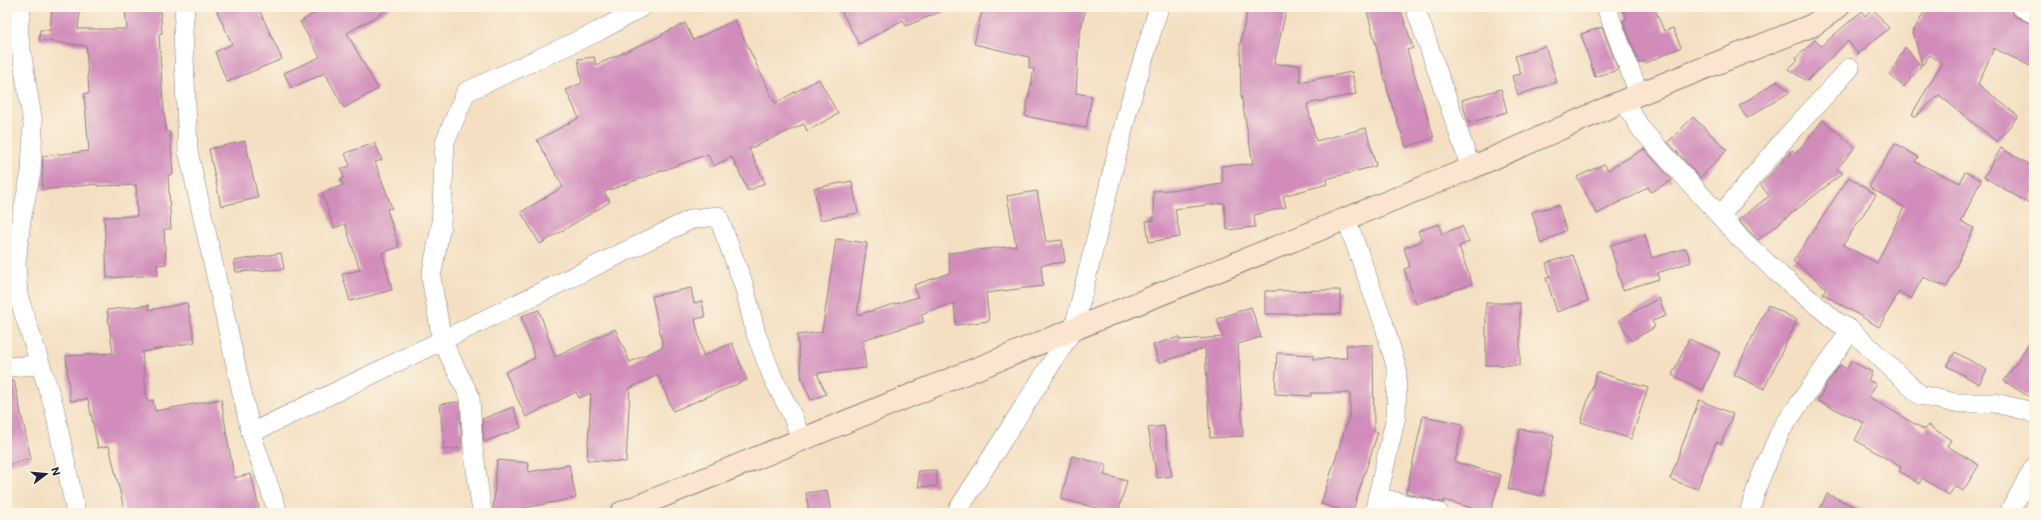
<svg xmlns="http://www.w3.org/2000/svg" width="2041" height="520" viewBox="0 0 2041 520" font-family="'Balsamiq Sans',sans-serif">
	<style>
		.building { fill: #d18cbb }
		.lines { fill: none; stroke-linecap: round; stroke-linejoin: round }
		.street-casing { stroke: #8b807e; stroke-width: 20 }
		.secondary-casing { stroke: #8b807e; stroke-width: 24 }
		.street { stroke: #fff; stroke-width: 19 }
		.secondary { stroke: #fce5d0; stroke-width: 22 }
	</style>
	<rect width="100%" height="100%" fill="#fcf5e5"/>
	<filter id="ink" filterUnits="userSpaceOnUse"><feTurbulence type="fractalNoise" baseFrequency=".025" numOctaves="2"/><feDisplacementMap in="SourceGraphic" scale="8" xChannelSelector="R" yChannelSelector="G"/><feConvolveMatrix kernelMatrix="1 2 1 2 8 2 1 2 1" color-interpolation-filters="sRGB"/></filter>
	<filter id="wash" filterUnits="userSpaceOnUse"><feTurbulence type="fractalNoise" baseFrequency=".012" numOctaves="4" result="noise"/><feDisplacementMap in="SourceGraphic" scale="16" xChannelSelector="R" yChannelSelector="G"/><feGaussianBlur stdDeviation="0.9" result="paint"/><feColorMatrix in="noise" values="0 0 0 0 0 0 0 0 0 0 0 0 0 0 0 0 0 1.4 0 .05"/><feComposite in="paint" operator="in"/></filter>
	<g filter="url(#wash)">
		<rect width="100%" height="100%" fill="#f4dfc2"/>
		<g id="blocks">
			<g class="building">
				<path d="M52 7 80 10 78 29H127L125 9 160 7 162 33 159 34 162 87 166 132H170L173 174 168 175 171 229H164L166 264 157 265 158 275 107 278 104 217 137 216 136 185 97 186V184L42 190 43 156 89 151 84 94 89 93 86 46 39 40 40 30H50Z"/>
				<path d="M215 7H258L282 59 227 82 215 52 232 44Z"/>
				<path d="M325 7H393L347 33 378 89 344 108 325 73 291 88 284 73 320 57 300 22Z"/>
				<path d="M839 7H952L906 26 903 20 859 44Z"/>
				<path d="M983 7H1086L1079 37 1076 93 1092 96 1086 128 1025 116 1034 69 1029 68V57L974 44Z"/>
				<path d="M1248 7H1287L1274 64 1300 65V82L1352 72 1356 94 1307 104 1316 141 1366 128 1376 166 1326 179 1327 184 1283 196 1286 207 1254 215 1255 227 1227 230 1224 203 1175 209 1180 237 1149 242 1146 221 1154 220 1153 191 1184 189 1223 184 1221 166 1253 164 1241 94 1240 45Z"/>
				<path d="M1379 7H1400L1413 48 1407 50 1434 138 1406 147 1390 99 1367 11Z"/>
				<path d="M1621 7H1654L1664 31 1673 28 1681 47 1646 63 1645 61 1639 63 1623 20 1627 19Z"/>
				<path d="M1927 7H2010L2011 12 2015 16 2034 25V68L1994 48 1978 84 2018 116 1997 142 1939 95 1915 117 1912 114 1942 63 1930 55 1922 65 1913 32Z"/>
				<path d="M1873 9 1889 28 1858 54 1848 41 1807 81 1788 69 1798 60 1796 58 1815 40 1821 46 1862 11 1865 16Z"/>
				<path d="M735 20 775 103 819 79 838 114 807 131 804 124 749 149 765 183 748 191 732 157 713 166 708 154 604 192 610 202 540 244 521 212 563 187 537 140 579 118 566 90 582 83 578 59 594 57 596 65 663 35 662 34 685 23 693 40Z"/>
				<path d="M1602 27 1618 70 1595 77 1581 34Z"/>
				<path d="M1545 46 1557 82 1518 95 1512 76 1521 74 1515 56Z"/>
				<path d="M1905 47 1921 66 1904 87 1890 75Z"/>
				<path d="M1777 81 1790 92 1747 118 1739 106Z"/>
				<path d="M1501 89 1507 112 1468 123 1462 100Z"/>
				<path d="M1693 117 1727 150 1700 178 1668 142Z"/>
				<path d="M1823 120 1855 147 1837 169 1843 173 1758 240 1738 220 1769 196 1761 185 1792 150 1796 153Z"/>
				<path d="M245 141 258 198 221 206 209 149Z"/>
				<path d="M375 143 382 160 375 162 392 208 387 209 399 247 382 253 392 290 350 301 342 274 360 270 345 224 334 228 322 193 343 185 340 179 344 178 341 169 350 166 345 153Z"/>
				<path d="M1895 143 1918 157 1915 162 1960 183 1965 172 1981 180 1961 222 1974 228 1947 287 1923 277 1911 299 1899 292 1879 327 1823 294 1826 288 1793 261 1849 177 1876 195 1843 245 1877 263 1904 207 1869 187Z"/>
				<path d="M2001 148 2034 167V192L2028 203 1984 177Z"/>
				<path d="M1644 149 1672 180 1651 192 1648 187 1628 199 1627 198 1597 214 1577 177 1604 164 1608 170Z"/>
				<path d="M852 181 858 213 820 220 814 188Z"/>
				<path d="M1037 191 1046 242 1062 240 1065 262 1041 265 1043 286 986 293 989 321 956 325 954 303 921 314 924 322 862 340 866 368 817 373 826 394 811 400 802 379 797 335 822 332 836 239 867 243 857 315 918 297 914 285 950 273 948 253 1016 246 1007 196Z"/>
				<path d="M1558 205 1566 230 1541 244 1532 212Z"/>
				<path d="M1439 224 1442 234 1462 226 1469 242 1459 246 1472 284 1416 304 1404 269 1410 267 1404 248 1422 241 1418 231Z"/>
				<path d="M1645 235 1652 258 1686 248 1691 262 1657 273 1659 279 1623 290 1610 245Z"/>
				<path d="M281 253 284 269 236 272 234 261Z"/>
				<path d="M1573 255 1588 301 1557 312 1546 278 1550 277 1546 263Z"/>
				<path d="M691 288 694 303 702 301 705 317 695 319 703 356 732 343 747 380 673 411 658 375 630 388 626 462 587 460 591 393 579 398 576 392 526 417 505 372 535 358 521 316 539 310 555 357 615 329 630 362 663 347 652 296Z"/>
				<path d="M1340 290V314H1265V291Z"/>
				<path d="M1659 298 1666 316 1652 321 1655 327 1631 341 1619 320Z"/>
				<path d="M187 303 195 342 142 352 147 401 153 400 155 411 221 399 234 478 251 474 260 513H125L109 446 98 448 88 399 70 401 66 356 113 353 107 310 149 305V310Z"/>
				<rect x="1486" y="303" width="34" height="62"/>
				<path d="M1768 305 1797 320 1764 389 1734 375Z"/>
				<path d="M1251 307 1261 337 1238 344 1243 436 1210 438 1205 348 1159 363 1153 345 1179 337 1180 340 1223 337 1217 319Z"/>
				<path d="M2034 336V400L2004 381Z"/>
				<path d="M1689 339 1720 353 1703 390 1672 375Z"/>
				<path d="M1346 345H1373L1374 431 1378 432 1352 513 1321 504 1350 413V393H1311V396L1275 394 1277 353 1313 355V359L1347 358Z"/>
				<path d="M1955 352 1987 370 1979 384 1947 366Z"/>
				<path d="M1851 361 1872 372 1868 380 1876 384 1869 397 1925 430 1928 425 1951 440 1947 446 1979 465 1963 491 1955 486 1949 495 1922 478 1919 484 1899 471 1901 467 1855 440 1864 423 1818 401 1826 385 1840 365 1847 369Z"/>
				<path d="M1597 372 1648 388 1631 439 1581 422Z"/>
				<path d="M14 381 31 459 7 465V382Z"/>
				<path d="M1699 400 1733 414 1721 444 1716 442 1697 489 1670 479Z"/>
				<path d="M459 402 462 448 444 450 440 404Z"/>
				<path d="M513 407 521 428 484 442 482 419Z"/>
				<path d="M1423 416 1463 424 1455 462 1501 475 1490 513 1444 500V503L1406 493Z"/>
				<path d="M1164 426 1172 476 1157 478 1148 428Z"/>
				<path d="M1520 429 1554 435 1542 496 1508 489Z"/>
				<path d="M1072 456 1107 465 1104 475 1127 481 1118 513 1061 499Z"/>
				<path d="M497 460 529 463 528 472 569 465 576 498 524 508 523 513 493 510Z"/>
				<path d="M936 470 937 486 919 487 918 471Z"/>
				<path d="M827 490 831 513H809L806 493Z"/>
				<path d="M1827 494 1869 513H1818Z"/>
			</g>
		</g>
	</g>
	<g filter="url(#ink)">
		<use href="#blocks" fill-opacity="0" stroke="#8b807e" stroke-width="1"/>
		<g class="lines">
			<defs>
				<g id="street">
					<path d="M21 7 18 31 33 124 31 172 21 220 16 264 18 295 54 407 76 513"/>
					<path d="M185 7 183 31 188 151 251 433 278 513"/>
					<path d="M1415 7 1471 168"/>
					<path d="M1606 7 1639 94"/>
					<path d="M2021 7 2034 14"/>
					<path d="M1624 101 1641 129 1740 238 1780 275 1837 322 1851 330 1920 395 1955 403H1995L2029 411 2034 414"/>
					<path d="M1720 216 1782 142 1850 68"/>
					<path d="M1346 218 1384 324 1397 370 1396 416 1374 513"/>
					<path d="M7 367 39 365"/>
					<path d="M251 433 692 219 718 216 744 286 756 334 773 378 793 417 801 440"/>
					<path d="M1377 497 1439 513"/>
					<path d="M482 513 473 447 470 397 442 341 431 277 441 226 445 142 466 92 599 31 642 7"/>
					<path d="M956 513 1074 328 1127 113 1159 7"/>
					<path d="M1749 513 1759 481 1781 430 1851 330"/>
					<path d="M2009 513 2034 467"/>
				</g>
				<path id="secondary" d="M621 513 1471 168 1639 94 1813 25 1838 7"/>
			</defs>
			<use href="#street" class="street-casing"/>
			<use href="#secondary" class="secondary-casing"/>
			<use href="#street" class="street"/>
			<use href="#secondary" class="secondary"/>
		</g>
	</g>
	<rect width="2041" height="520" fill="none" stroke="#fcf5e5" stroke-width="24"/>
	<g transform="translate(46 474) rotate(74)" stroke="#fcf5e5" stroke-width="3" paint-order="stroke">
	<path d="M0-3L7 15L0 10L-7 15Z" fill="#22223b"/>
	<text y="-6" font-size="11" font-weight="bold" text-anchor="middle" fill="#22223b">N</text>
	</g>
</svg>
